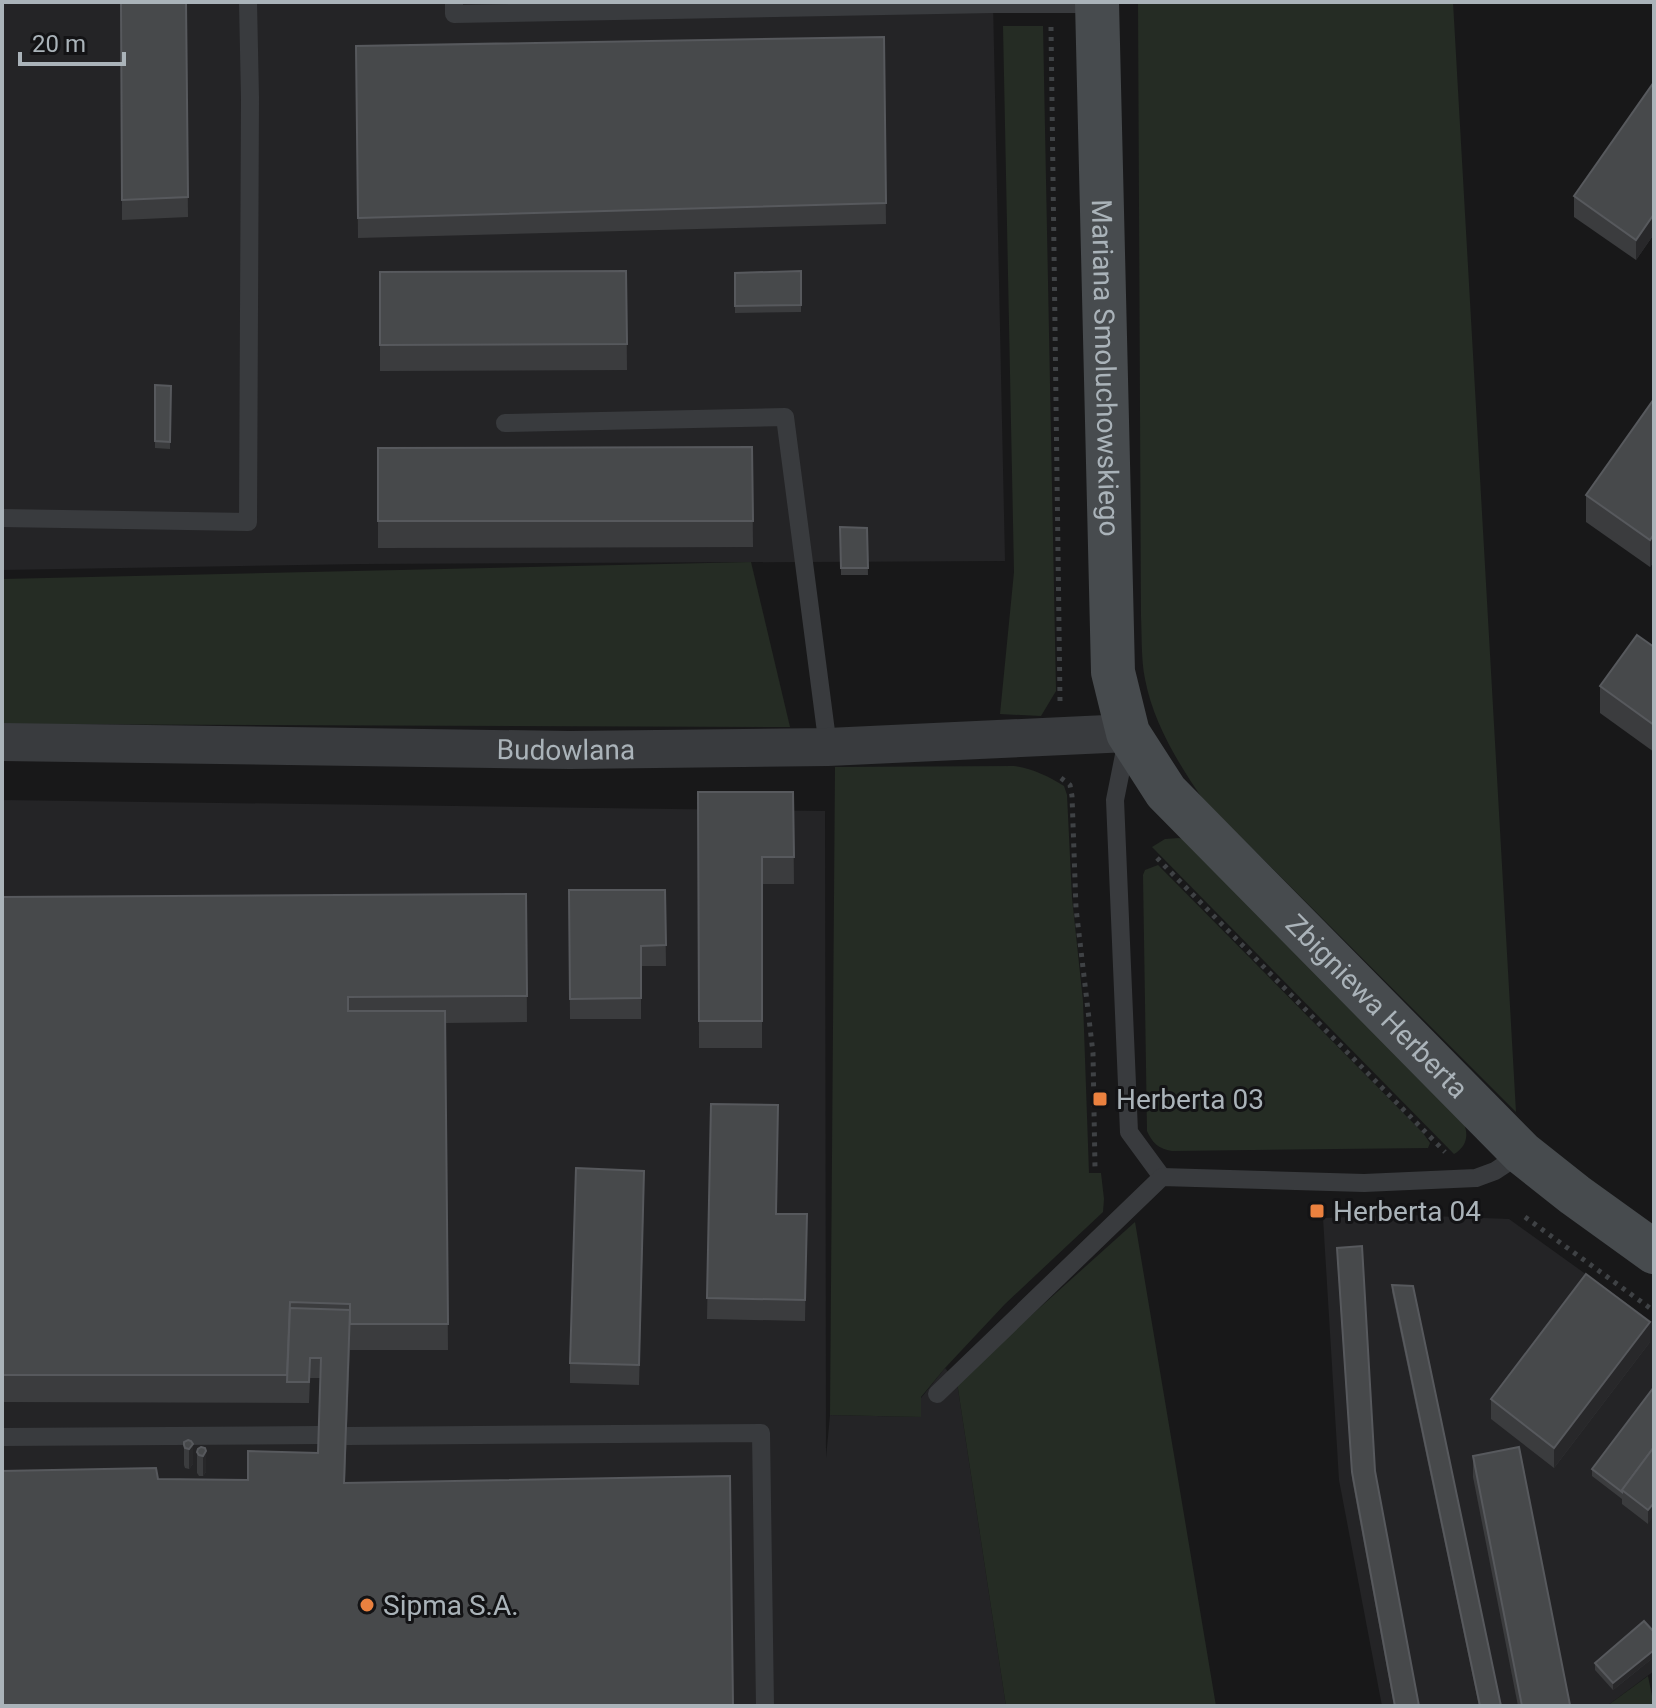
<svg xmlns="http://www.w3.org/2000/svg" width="1656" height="1708" viewBox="0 0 1656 1708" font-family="Roboto,sans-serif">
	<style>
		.built { fill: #242426 }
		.green { fill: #252c24 }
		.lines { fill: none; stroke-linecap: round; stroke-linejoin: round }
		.path { stroke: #3f4245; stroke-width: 5; stroke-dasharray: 4 6; stroke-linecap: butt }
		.lane { stroke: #393b3e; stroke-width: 18 }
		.street { stroke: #393b3e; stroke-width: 38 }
		.secondary { stroke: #474b4e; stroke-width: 44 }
		.wall { fill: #3b3c3e }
		.shaded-wall { fill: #28282a }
		.building { fill: #47494b; stroke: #57595d; stroke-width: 2 }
		.poi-dot { fill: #ea813f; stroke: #131315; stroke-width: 3 }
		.labels { text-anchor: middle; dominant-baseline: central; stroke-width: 6; stroke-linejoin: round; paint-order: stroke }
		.street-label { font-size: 28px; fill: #aab3b9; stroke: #131315 }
		.poi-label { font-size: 28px; fill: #aab3b9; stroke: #131315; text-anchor: start }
	</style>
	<rect width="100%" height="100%" fill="#181819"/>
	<g class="built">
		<path d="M2 2H993L1005 561 362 564 2 570Z"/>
		<path d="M2 800 825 811 826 1458 830 1415 921 1417V1398L945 1368 957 1382 1006 1706H2Z"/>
		<path d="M1406 1215 1509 1219 1654 1323V1671L1607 1706H1382L1339 1480 1323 1218Z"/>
	</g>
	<g class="green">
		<path d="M1138 2H1453L1516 1112 1202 798C1178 763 1153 722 1145 679 1141 659 1142 637 1141 616Z"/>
		<path d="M1003 26H1043L1056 691 1041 716 1000 714 1014 572Z"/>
		<path d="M751 562 790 727 2 724V579Z"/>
		<path d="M1014 766C1033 769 1048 776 1064 786L1067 795 1072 898 1083 1001 1089 1173H1101L1104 1199 1103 1212 1005 1304 945 1368 921 1397V1417L830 1415 835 767Z"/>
		<path d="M1179 838 1186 840 1464 1124C1469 1136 1466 1147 1454 1154L1152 847 1165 839Z"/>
		<path d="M1158 865 1423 1133 1430 1143 1428 1148 1172 1151C1158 1149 1152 1142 1147 1131L1143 875 1145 870Z"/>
		<path d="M1135 1222 1216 1706H1006L957 1382Z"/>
		<path d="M1648 1676 1654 1706H1607Z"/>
	</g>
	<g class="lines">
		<g class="path">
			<path d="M1051 27 1060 701"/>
			<path d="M1061 778 1070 785 1072 796 1076 908 1093 1053 1095 1168"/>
			<path d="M1157 858 1445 1152"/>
			<path d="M1525 1217 1654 1311"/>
		</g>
		<g class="lane">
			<path d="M454 2V14L993 4H1097"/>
			<path d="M505 423 785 417 828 747"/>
			<path d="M2 518 248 522 250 98 248 2"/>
			<path d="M1127 740 1115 800 1129 1132 1162 1177"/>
			<path d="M937 1394 1162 1177 1364 1183 1476 1178 1495 1171 1522 1153"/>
			<path d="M347 1436 761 1433 765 1706"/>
			<path d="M2 1437 319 1435"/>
		</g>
		<path class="street" id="s1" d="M2 742 570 750 828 747 1128 733"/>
		<path class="secondary" id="s2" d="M1097 2 1113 672 1128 733 1166 792 1522 1153 1575 1195 1654 1252"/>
	</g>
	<g class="wall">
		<path d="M121 2H186L188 217 122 220Z"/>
		<path d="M884 37 886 224 358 238 356 46Z"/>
		<path d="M1654 82V234L1636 260 1574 217V196Z"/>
		<path d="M626 271 627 370 380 371V272Z"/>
		<path d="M801 271V312L735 313V273Z"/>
		<path d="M155 385 171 386 170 449 155 448Z"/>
		<path d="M1654 399V561L1650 567 1586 522V495Z"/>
		<path d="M752 447 753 547 378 548V448Z"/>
		<path d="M840 527 867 528 868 575H841Z"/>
		<path d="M1654 647V752L1600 713V686Z"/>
		<path d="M698 792H793L794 884H762V1048H699Z"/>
		<path d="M569 890H665L666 966H641V1019H570Z"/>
		<path d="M526 894 527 1022 445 1023 448 1350H350V1347L345 1483 733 1706 158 1479 248 1480 318 1453 320 1378H310L309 1403 2 1402V897Z"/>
		<path d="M711 1104 777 1214H807L805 1321 707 1319Z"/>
		<path d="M644 1191 639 1385 570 1383V1363Z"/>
		<path d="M1337 1255 1375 1471 1419 1706H1394L1352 1479Z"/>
		<path d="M1392 1285 1501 1706H1479L1392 1292Z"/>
		<path d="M1650 1342 1554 1468 1491 1419V1399Z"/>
		<path d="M1654 1387 1648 1524 1622 1504V1499L1592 1476V1469Z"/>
		<path d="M188 1440 193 1464 189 1469 185 1468 184 1465V1445Z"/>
		<path d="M201 1447 206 1472 203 1476H199L197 1473V1452Z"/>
		<path d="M1519 1447 1570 1706H1518L1473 1477V1456Z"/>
		<path d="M1654 1632V1657L1613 1690 1595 1670V1663Z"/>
	</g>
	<g class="shaded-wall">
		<path d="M1654 214V234L1636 260V240Z"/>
		<path d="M1654 534V561L1650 567V540Z"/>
		<path d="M1650 1322V1342L1554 1468V1448Z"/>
		<path d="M193 1444V1464L189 1469V1449Z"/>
		<path d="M206 1451V1472L203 1476V1456Z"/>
		<path d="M1654 1503V1516L1648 1524V1510Z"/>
		<path d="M1654 1650V1657L1613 1690V1683Z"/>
	</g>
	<g class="building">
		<path d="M121 2H186L188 197 122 200Z"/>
		<path d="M884 37 886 203 358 218 356 46Z"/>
		<path d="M1654 82V214L1636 240 1574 196Z"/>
		<path d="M626 271 627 344 380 345V272Z"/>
		<path d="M801 271V305L735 306V273Z"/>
		<path d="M155 385 171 386 170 442 155 441Z"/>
		<path d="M1654 399V534L1650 540 1586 495Z"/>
		<path d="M752 447 753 521H378V448Z"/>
		<path d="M840 527 867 528 868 568H841Z"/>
		<path d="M1637 635 1654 647V725L1600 686Z"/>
		<path d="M698 792H793L794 857H762V1021H699Z"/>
		<path d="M569 890H665L666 945 641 946V998L570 999Z"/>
		<path d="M526 894 527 996 348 997V1011H445L448 1324H350V1304L290 1302 287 1375H2V897Z"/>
		<path d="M711 1104 778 1105 776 1214H807L805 1300 707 1298Z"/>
		<path d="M576 1168 644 1171 639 1365 570 1363Z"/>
		<path d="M1362 1246 1375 1471 1419 1706H1395L1352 1472 1337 1248Z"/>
		<path d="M1586 1274 1650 1322 1554 1448 1491 1399Z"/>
		<path d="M1392 1285 1413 1286 1501 1706H1480Z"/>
		<path d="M290 1308 350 1310 344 1483 730 1476 733 1706H2V1471L156 1468 158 1479 248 1480V1451L318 1453 321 1358H310L309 1382H287Z"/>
		<path d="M1654 1387V1447L1622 1490V1492L1592 1469Z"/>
		<path d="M188 1440 191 1441 193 1444 189 1449 185 1448 184 1445V1442Z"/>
		<path d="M201 1447 205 1448 206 1451 203 1456 199 1455 197 1452 198 1449Z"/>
		<path d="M1519 1447 1570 1705 1565 1706H1522L1473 1456Z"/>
		<path d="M1654 1447V1503L1648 1510 1622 1490Z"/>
		<path d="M1644 1621 1654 1632V1650L1613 1683 1595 1663Z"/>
	</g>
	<g class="poi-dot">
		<rect x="1092" y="1091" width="16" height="16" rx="4"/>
		<rect x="1309" y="1203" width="16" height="16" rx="4"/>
		<circle cx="367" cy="1605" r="8"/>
	</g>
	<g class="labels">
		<g class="street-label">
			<text stroke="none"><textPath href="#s2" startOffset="366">Mariana Smoluchowskiego</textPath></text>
			<text stroke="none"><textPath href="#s1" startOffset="564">Budowlana</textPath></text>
			<text stroke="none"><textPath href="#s2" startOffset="1104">Zbigniewa Herberta</textPath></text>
		</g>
		<g class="poi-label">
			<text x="1116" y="1099">Herberta 03</text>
			<text x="1333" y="1211">Herberta 04</text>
			<text x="383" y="1605">Sipma S.A.</text>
		</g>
	</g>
	<rect width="1656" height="1708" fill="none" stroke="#aab3b9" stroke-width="8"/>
	<path d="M20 52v12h104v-12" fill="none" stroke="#aab3b9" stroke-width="4"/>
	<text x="32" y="52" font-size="24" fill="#aab3b9" stroke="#131315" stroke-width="6" paint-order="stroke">20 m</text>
</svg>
